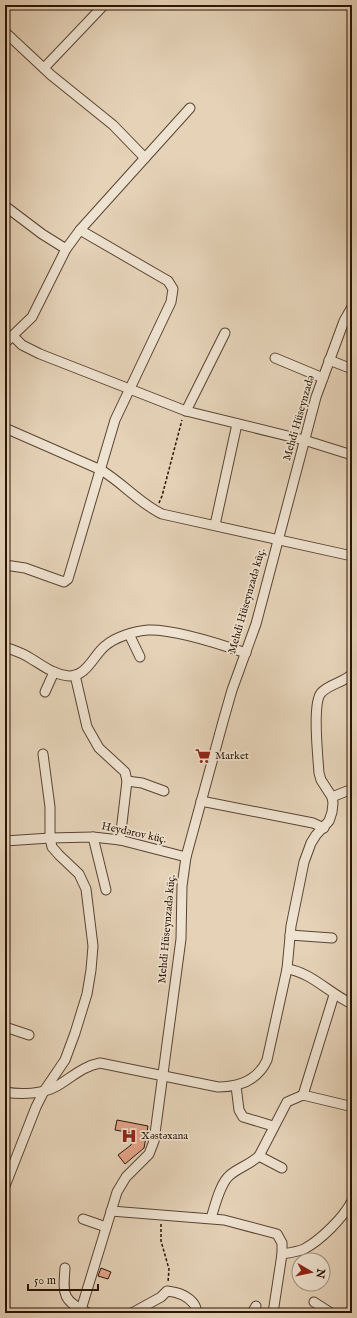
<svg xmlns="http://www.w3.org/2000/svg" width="357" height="1318" viewBox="0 0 357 1318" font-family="'IM FELL English',serif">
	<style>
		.building { fill: #e4a288; stroke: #2c1506 }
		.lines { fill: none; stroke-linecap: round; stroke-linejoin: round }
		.street-casing { stroke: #5a4432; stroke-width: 11 }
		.path { stroke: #2c1506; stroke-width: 1.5; stroke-dasharray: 3 2; stroke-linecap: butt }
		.street { stroke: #eee2d0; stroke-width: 9 }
		.labels { text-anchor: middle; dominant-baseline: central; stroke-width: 3.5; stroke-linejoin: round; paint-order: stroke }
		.street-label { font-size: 11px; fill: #2c1506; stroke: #eee2d0 }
		.poi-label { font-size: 11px; fill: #2c1506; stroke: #eee2d0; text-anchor: start }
	</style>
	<rect width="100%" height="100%" fill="#e5d2b7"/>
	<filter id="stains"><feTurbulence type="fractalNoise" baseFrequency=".005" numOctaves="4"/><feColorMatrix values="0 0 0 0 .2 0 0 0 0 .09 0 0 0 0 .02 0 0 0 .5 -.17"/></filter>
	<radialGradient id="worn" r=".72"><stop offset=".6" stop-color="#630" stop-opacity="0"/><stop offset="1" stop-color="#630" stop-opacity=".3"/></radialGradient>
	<g class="building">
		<path d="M117 1120 148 1126 144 1148 125 1164 118 1155 131 1145 133 1133 115 1130Z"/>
		<path d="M101 1268 111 1272 108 1279 98 1276Z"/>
	</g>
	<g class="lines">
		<defs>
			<g id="street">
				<path d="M5 32 51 75 113 125 145 158"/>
				<path d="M44 68 104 5"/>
				<path d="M5 206 42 234 66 249"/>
				<path d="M13 336 22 345 40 354 186 411 304 440 352 455"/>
				<path d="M5 343 32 317 66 249 80 230 190 108"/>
				<path d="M275 358 323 378"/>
				<path d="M329 360 352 369"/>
				<path d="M186 411 225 333"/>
				<path d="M5 428 101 470C123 483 139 503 162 514L352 556"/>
				<path d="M215 525 237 424"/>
				<path d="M5 565 25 568 64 582 68 579 115 420 171 302 173 289 168 281 80 230"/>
				<path d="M129 634 140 657"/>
				<path d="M5 647C13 650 23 653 30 658 42 665 54 675 69 676 87 676 93 656 105 646 115 637 135 631 148 630 175 629 220 644 246 653"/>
				<path d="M75 675 87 727 99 748 125 772 127 781 120 840"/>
				<path d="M45 692 54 672"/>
				<path d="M127 781 142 783 164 791"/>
				<path d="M332 797 347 791 352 792"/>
				<path d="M201 801 313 823 324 828"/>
				<path d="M93 837 106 890"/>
				<path d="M5 841 50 838 93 837 120 840 186 857"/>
				<path d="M290 935 332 938"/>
				<path d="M287 969C311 972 330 994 352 1004"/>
				<path d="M5 1027 29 1035"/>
				<path d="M236 1086 239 1110 243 1117 273 1126"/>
				<path d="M5 1092C21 1095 43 1094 57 1086 71 1078 83 1066 100 1063L218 1087C239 1087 258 1080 267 1060L287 969 291 926 304 862 311 843 316 835 329 821 332 812 333 803 332 797 321 780 319 773C318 757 312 704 321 693 329 684 343 683 352 674"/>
				<path d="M303 1095 334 995"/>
				<path d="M259 1156 282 1168"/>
				<path d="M5 1186 36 1107 44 1091 65 1060 75 1033 87 994 91 970 93 946 86 889 79 874 59 855 52 847 50 838V807L43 754"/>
				<path d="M111 1211 224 1220 277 1234 282 1243V1254L273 1313"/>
				<path d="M211 1218C215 1206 220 1183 230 1175 238 1168 249 1165 259 1156L287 1102 303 1095 349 1106"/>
				<path d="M83 1219 106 1227"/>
				<path d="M282 1254C289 1253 297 1252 304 1249 321 1240 343 1218 352 1201"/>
				<path d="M65 1268C63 1295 62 1300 88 1313"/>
				<path d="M314 1302 331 1313"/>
				<path d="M80 1313 117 1192 126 1177 149 1154 154 1141 181 939 182 886 186 857 224 718 232 690 256 624 316 397 344 321 352 307"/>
				<path d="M132 1313 161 1297 167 1291C177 1292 188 1296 194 1304 196 1307 196 1310 198 1313"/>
				<path d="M252 1313 256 1306"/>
			</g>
		</defs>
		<use href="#street" class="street-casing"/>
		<g class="path">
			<path d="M159 503 162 496 182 420"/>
			<path d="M161 1224V1241L169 1269 168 1282"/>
		</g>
		<use href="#street" class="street"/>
	</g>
	<defs>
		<symbol id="supermarket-bare" viewBox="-9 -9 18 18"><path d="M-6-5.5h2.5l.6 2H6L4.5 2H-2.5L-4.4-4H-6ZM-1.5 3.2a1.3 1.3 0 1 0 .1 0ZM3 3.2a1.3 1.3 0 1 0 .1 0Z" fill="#8f2418" stroke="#eee2d0" stroke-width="2.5" paint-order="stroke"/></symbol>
		<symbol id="hospital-bare" viewBox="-9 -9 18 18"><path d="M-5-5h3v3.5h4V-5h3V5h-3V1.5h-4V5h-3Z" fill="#8f2418" stroke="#eee2d0" stroke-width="2.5" paint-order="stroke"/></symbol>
	</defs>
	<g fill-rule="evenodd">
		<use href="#supermarket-bare" x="192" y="745" width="22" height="22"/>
		<use href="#hospital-bare" x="118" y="1125" width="22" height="22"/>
	</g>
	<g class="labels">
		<g class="street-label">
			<text transform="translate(299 418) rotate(-74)">Mehdi Hüseynzadə</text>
			<text transform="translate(247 601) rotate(-74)">Mehdi Hüseynzadə küç.</text>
			<text transform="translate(134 833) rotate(12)">Heydərov küç.</text>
			<text transform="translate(167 929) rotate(-85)">Mehdi Hüseynzadə küç.</text>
		</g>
		<g class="poi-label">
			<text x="215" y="756">Market</text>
			<text x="141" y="1136">Xəstəxana</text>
		</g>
	</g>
	<rect width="357" height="1318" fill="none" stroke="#e5d2b7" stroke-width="20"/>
	<rect x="6" y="6" width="345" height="1306" fill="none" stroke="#2c1506" stroke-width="2"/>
	<rect x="10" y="10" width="337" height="1298" fill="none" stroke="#2c1506"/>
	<g transform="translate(311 1272) rotate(99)"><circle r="19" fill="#eee2d0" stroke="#a0907f"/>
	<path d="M0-3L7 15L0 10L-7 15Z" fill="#8f2418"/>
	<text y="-6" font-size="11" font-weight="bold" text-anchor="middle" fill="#2c1506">N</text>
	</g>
	<path d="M28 1284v6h70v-6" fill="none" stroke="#2c1506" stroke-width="2"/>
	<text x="34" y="1284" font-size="12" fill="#2c1506" stroke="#eee2d0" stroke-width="3" paint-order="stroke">50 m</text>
	<rect width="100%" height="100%" filter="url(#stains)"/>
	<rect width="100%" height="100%" fill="url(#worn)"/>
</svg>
